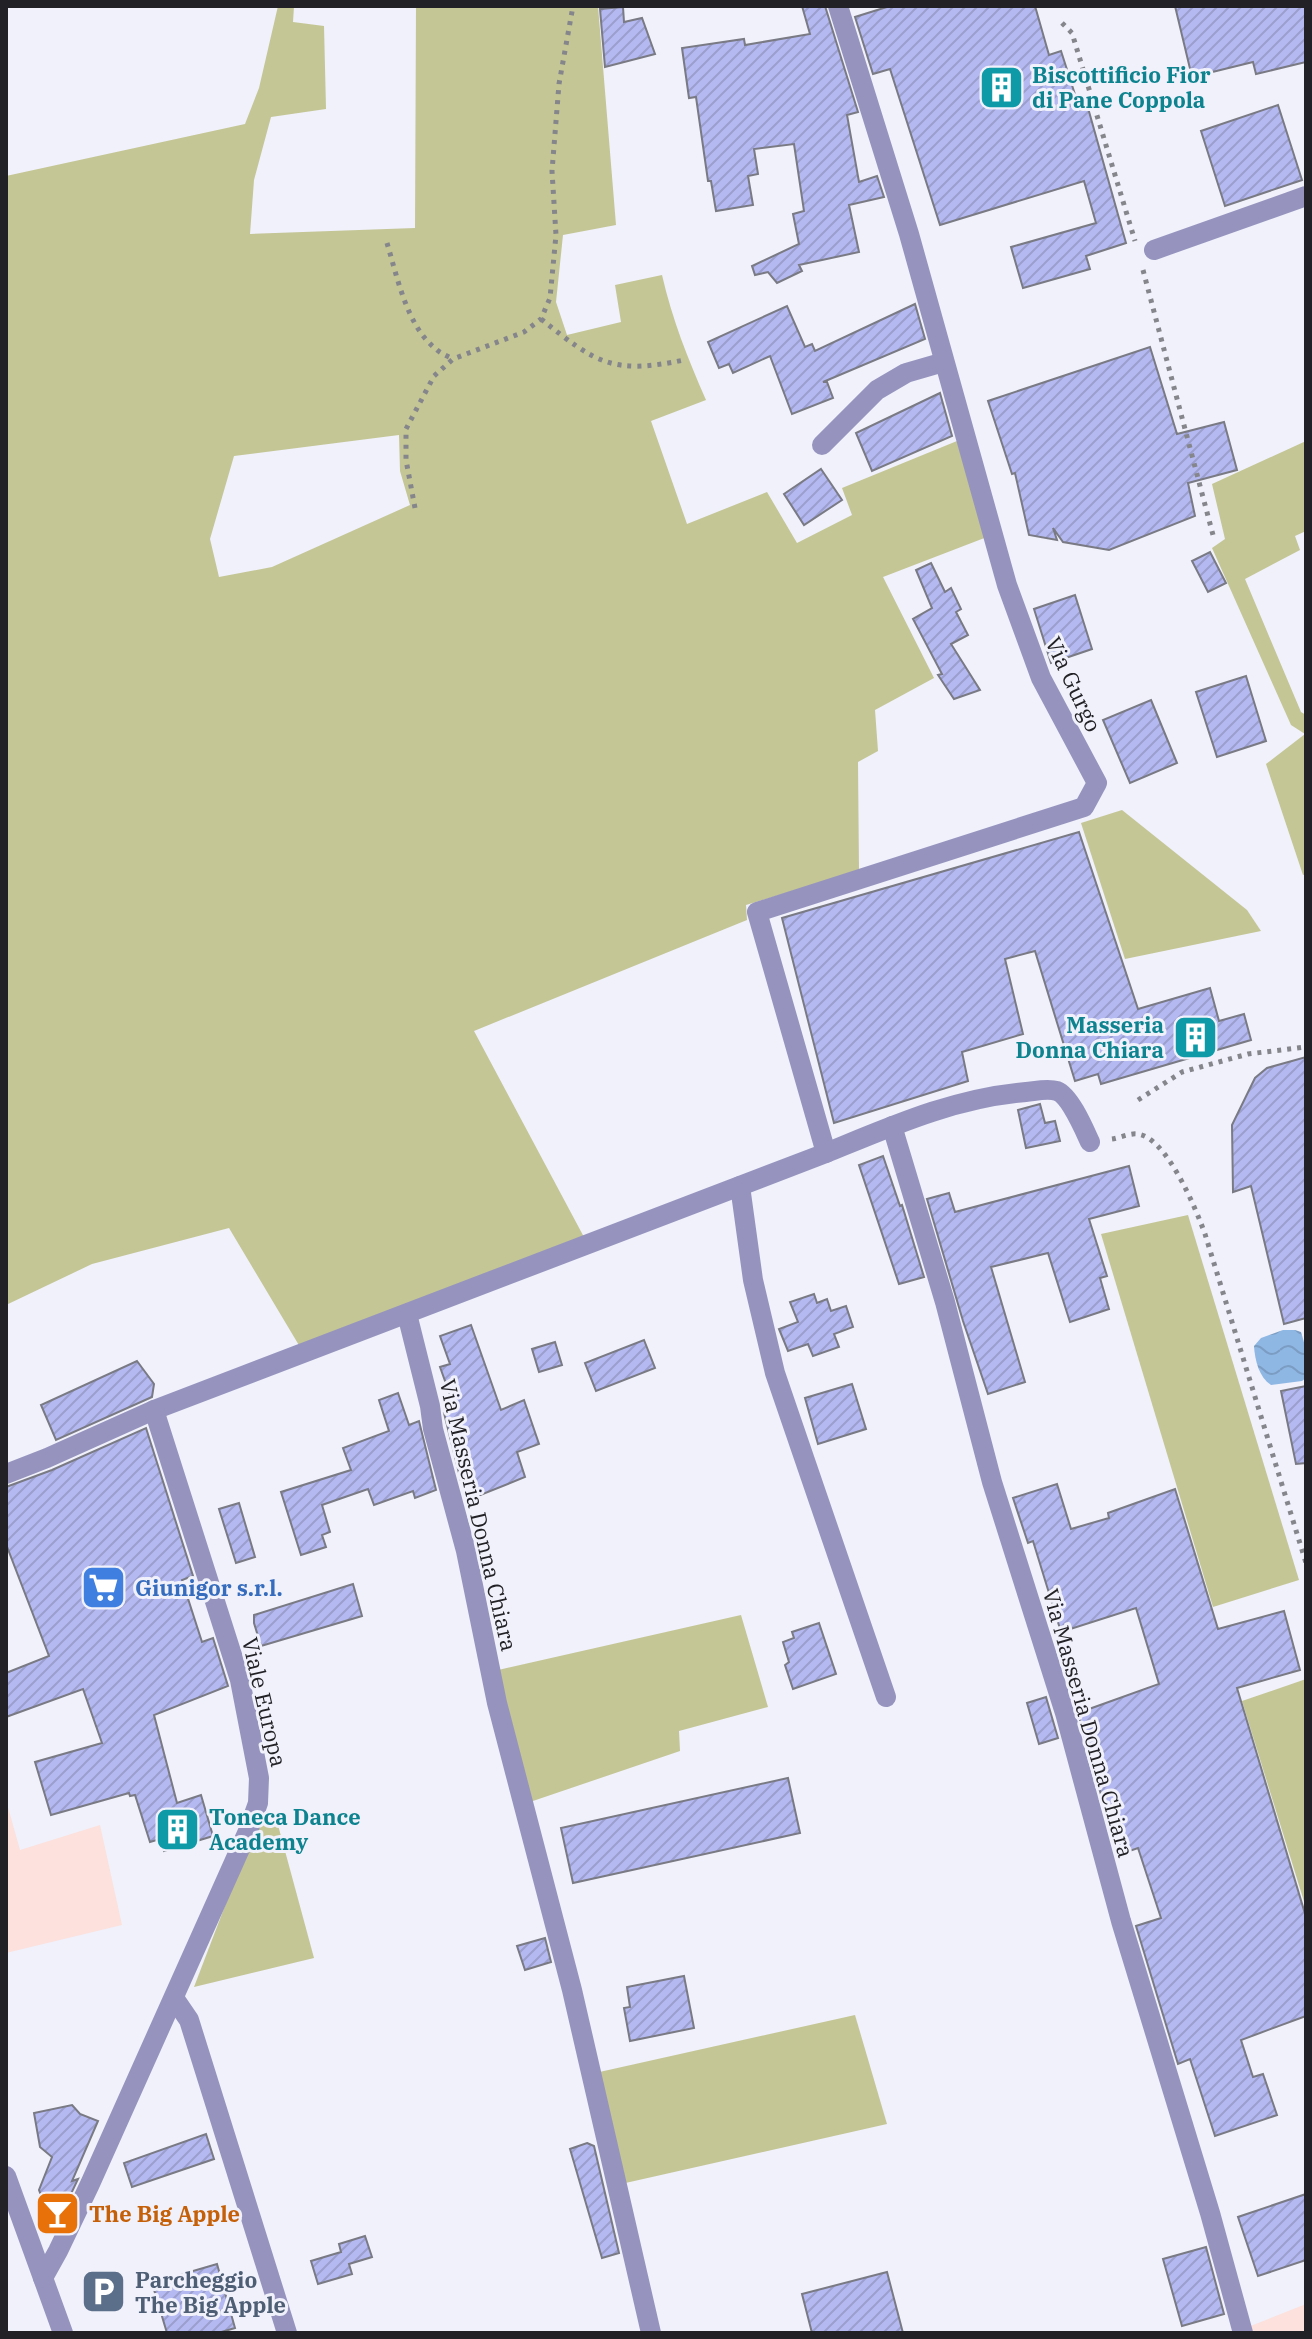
<svg xmlns="http://www.w3.org/2000/svg" width="1312" height="2339" viewBox="0 0 1312 2339" font-family="'IBM Plex Serif',serif">
	<style>
		.commercial { fill: #fce1dd }
		.grass { fill: #c4c695; fill-rule: evenodd }
		.water { fill: url(#water-waves) }
		.building { fill: url(#building-hatch); stroke: #797a83; stroke-width: 2 }
		.lines { fill: none; stroke-linecap: round; stroke-linejoin: round }
		.path { stroke: #85858c; stroke-width: 5; stroke-dasharray: 4 6; stroke-linecap: butt }
		.minor { stroke: #9694be; stroke-width: 20 }
		.labels { text-anchor: middle; dominant-baseline: central; stroke-width: 6; stroke-linejoin: round; paint-order: stroke }
		.culture-label { font-size: 22px; font-weight: bold; fill: #0d838f; stroke: #f0f1fb; text-anchor: start }
		.street-label { font-size: 22px; fill: #222226; stroke: #f0f1fb }
		.shop-label { font-size: 22px; font-weight: bold; fill: #366cbe; stroke: #f0f1fb; text-anchor: start }
		.food-label { font-size: 22px; font-weight: bold; fill: #c56008; stroke: #f0f1fb; text-anchor: start }
		.service-label { font-size: 22px; font-weight: bold; fill: #4e5e75; stroke: #f0f1fb; text-anchor: start }
	</style>
	<defs>
		<pattern id="water-waves" width="16" height="10" patternUnits="userSpaceOnUse" patternTransform="scale(2)"><rect width="16" height="10" fill="#8fb7e4"/><path d="M0 5q4-4 8 0t8 0" fill="none" stroke="#7b9dc3"/></pattern>
		<pattern id="building-hatch" width="6" height="6" patternUnits="userSpaceOnUse" patternTransform="scale(2)"><rect width="6" height="6" fill="#b5b9f1"/><path d="M-1 1l2-2M0 6l6-6M5 7l2-2" fill="none" stroke="#9b9fce"/></pattern>
	</defs>
	<rect width="100%" height="100%" fill="#f0f1fb"/>
	<g class="commercial">
		<path d="M6 1800 20 1850 100 1825 122 1925 6 1953Z"/>
		<path d="M1306 2304V2333H1233Z"/>
	</g>
	<g class="grass">
		<path d="M278 6H294L293 22 324 26 326 109 271 117 254 180 250 234 415 228 416 6H598L616 225 563 235 556 302 567 335 621 322 615 285 662 275C672 319 688 359 706 400L651 421 687 524 767 492 797 543 852 515 842 488 957 441 987 537 883 577 934 678 875 710 878 751 858 762 859 871 746 905 747 920 474 1031 585 1239 300 1347 229 1228 92 1264 6 1305V176L245 124 259 88ZM399 435 400 471 410 505 272 567 219 577 210 539 234 456Z"/>
		<path d="M1306 441V531L1295 536 1300 550 1245 579 1301 712 1306 715V874L1303 875 1266 764 1305 734 1291 725 1212 548 1225 539 1212 484Z"/>
		<path d="M1122 810 1247 910 1261 931 1125 959 1081 823Z"/>
		<path d="M1188 1215 1299 1580 1213 1607 1101 1234Z"/>
		<path d="M741 1615 768 1707 679 1731 680 1751 530 1802 494 1671Z"/>
		<path d="M1306 1679V1908L1242 1701Z"/>
		<path d="M275 1814 314 1958 194 1987 259 1817Z"/>
		<path d="M855 2015 887 2124 621 2184 595 2073Z"/>
	</g>
	<path class="water" d="M1283 1330H1295L1301 1332 1306 1349V1378L1302 1381 1271 1385C1259 1377 1255 1361 1254 1346L1261 1338Z"/>
	<g class="building">
		<path d="M802 6H825L858 112 847 115 859 182 877 176 884 197 849 205 859 252 799 265 802 271 777 283 768 272 755 275 752 266 799 244 793 214 804 211 794 144 754 149 758 174 748 176 753 205 716 211 711 181H708L696 97 689 98 682 48 744 39 745 45 810 34Z"/>
		<path d="M890 6H1035L1049 55 1061 51 1080 110 1088 108 1126 243 1086 256 1090 269 1023 288 1011 247 1096 223 1084 181 940 225 890 69 873 74 855 17Z"/>
		<path d="M1175 6H1306V62L1256 74 1253 62 1192 77Z"/>
		<path d="M623 7 624 22 642 18 655 54 605 67 600 9Z"/>
		<path d="M1278 105 1302 180 1225 206 1201 131Z"/>
		<path d="M915 304 925 339 823 382H827L833 398 792 414 770 356 733 373 729 364 719 368 708 342 787 306 805 347 812 344 815 351Z"/>
		<path d="M1150 347 1177 434 1224 422 1237 470 1188 483 1195 516 1109 550 1063 542 1053 528 1057 540 1029 535 1015 473 1012 474 988 401Z"/>
		<path d="M940 393 952 436 872 471 856 433Z"/>
		<path d="M821 469 842 500 804 525 784 494Z"/>
		<path d="M1210 552 1226 583 1208 592 1192 561Z"/>
		<path d="M931 563 945 592 951 588 961 609 956 612 968 635 951 644 980 690 954 699 938 675 942 674 913 619 932 608 916 570Z"/>
		<path d="M1075 595 1092 649 1051 663 1034 609Z"/>
		<path d="M1246 676 1266 741 1217 757 1196 692Z"/>
		<path d="M1151 700 1177 763 1130 783 1103 720Z"/>
		<path d="M1079 832 1138 1009 1210 988 1219 1021 1244 1014 1251 1040 1101 1084 1098 1074 1075 1081 1035 951 1005 959 1023 1034 962 1052 968 1081 834 1123 782 918Z"/>
		<path d="M1306 1057V1318L1284 1324 1251 1186 1233 1192 1232 1125 1255 1078 1267 1068Z"/>
		<path d="M1040 1104 1045 1123 1055 1121 1060 1141 1026 1148 1018 1110Z"/>
		<path d="M883 1156 900 1206 902 1205 924 1277 899 1284 859 1165Z"/>
		<path d="M1129 1166 1139 1206 1089 1219 1107 1276 1100 1278 1109 1309 1070 1322 1048 1253 991 1267 1025 1382 988 1394 963 1321 927 1199 949 1193 955 1212Z"/>
		<path d="M814 1294 817 1303 827 1299 831 1311 846 1306 853 1327 834 1334 839 1347 813 1356 808 1344 788 1351 779 1329 798 1322 790 1302Z"/>
		<path d="M471 1325 501 1410 524 1400 539 1444 517 1452 525 1477 478 1496 472 1477 461 1481 444 1413 455 1409 440 1367 450 1364 440 1336Z"/>
		<path d="M644 1340 655 1368 596 1391 585 1363Z"/>
		<path d="M555 1342 562 1365 539 1372 532 1349Z"/>
		<path d="M137 1361 154 1384 152 1397 56 1440 41 1405Z"/>
		<path d="M852 1384 866 1429 818 1444 805 1398Z"/>
		<path d="M1306 1386V1463L1296 1464 1281 1391Z"/>
		<path d="M398 1393 409 1425 419 1421 436 1490 415 1498 413 1491 374 1505 368 1489 322 1505 330 1532 322 1535 326 1547 301 1555 281 1492 351 1470 343 1448 389 1431 379 1400Z"/>
		<path d="M146 1428 193 1576 182 1580 202 1642 213 1638 228 1686 154 1715 177 1803 201 1795 213 1836 164 1851 160 1839 150 1842 135 1795 130 1796 129 1793 51 1815 35 1762 102 1743 83 1689 6 1717V1673L49 1656 6 1544V1487L52 1470Z"/>
		<path d="M1057 1484 1071 1529 1109 1518 1108 1513 1175 1489 1218 1629 1284 1611 1300 1670 1237 1688 1306 1917V2016L1241 2040 1253 2077 1263 2074 1277 2115 1215 2136 1190 2059 1178 2064 1136 1926 1161 1918 1138 1848 1118 1855 1078 1713 1159 1684 1136 1608 1061 1632 1033 1541 1028 1543 1013 1498Z"/>
		<path d="M239 1503 255 1557 236 1563 219 1509Z"/>
		<path d="M353 1584 362 1616 261 1646 254 1623V1615Z"/>
		<path d="M819 1623 836 1674 793 1689 785 1665 789 1662 783 1642 794 1638 792 1632Z"/>
		<path d="M1046 1697 1058 1738 1039 1744 1027 1703Z"/>
		<path d="M788 1778 800 1833 573 1883 561 1828Z"/>
		<path d="M545 1938 551 1962 525 1970 517 1946Z"/>
		<path d="M684 1976 694 2028 630 2041 624 2008 630 2007 627 1987Z"/>
		<path d="M72 2105 80 2114 98 2121 72 2181 78 2179 54 2230 39 2190 52 2157 40 2147 34 2113Z"/>
		<path d="M206 2134 214 2159 132 2187 124 2163Z"/>
		<path d="M587 2143 594 2146 619 2253 602 2258 570 2149Z"/>
		<path d="M1306 2194V2260L1258 2276 1238 2217Z"/>
		<path d="M365 2236 372 2257 349 2264 352 2274 318 2284 311 2261 341 2252 339 2244Z"/>
		<path d="M1206 2247 1224 2314 1182 2326 1163 2259Z"/>
		<path d="M217 2264 235 2328 218 2333H167L152 2283Z"/>
		<path d="M887 2272 903 2333H812L802 2294Z"/>
	</g>
	<g class="lines">
		<g class="path">
			<path d="M1062 23 1072 33 1135 241"/>
			<path d="M387 243C397 276 407 327 436 349 440 353 447 356 453 359"/>
			<path d="M1143 270 1213 535"/>
			<path d="M541 319C596 363 612 375 684 360"/>
			<path d="M415 508 406 460V429L434 376 453 359 524 332 541 319 550 298 556 235 552 171 559 84 573 6"/>
			<path d="M1138 1100 1182 1072 1248 1054 1306 1047"/>
			<path d="M1112 1139C1119 1138 1130 1133 1137 1134 1166 1136 1196 1209 1205 1234L1306 1563"/>
		</g>
		<g class="minor">
			<path d="M1154 250 1306 196"/>
			<path d="M822 445 877 390 906 373 944 362"/>
			<path d="M892 1126 945 1302 992 1482 1065 1713 1121 1921 1210 2213 1243 2333"/>
			<path d="M826 1153 757 912 1084 807 1097 783 1041 678 1007 585 909 234 838 6"/>
			<path d="M740 1186 753 1280 775 1373 886 1697"/>
			<path d="M407 1314 430 1406 433 1429 466 1551 497 1703 572 1990 651 2333"/>
			<path d="M6 1474 47 1458 154 1410 826 1153C892 1126 954 1098 1026 1092 1036 1091 1048 1088 1057 1091 1070 1096 1084 1129 1090 1142"/>
			<path d="M174 1998 189 2020 287 2333"/>
			<path d="M6 2176 63 2333"/>
			<path d="M43 2278 58 2251 90 2184 248 1831 258 1803 259 1778 240 1680 154 1410"/>
		</g>
	</g>
	<defs>
		<symbol id="building-square" viewBox="-11 -11 22 22"><rect x="-9" y="-9" width="18" height="18" rx="4" fill="#0f9aa8" stroke="#f0f1fb"/><path d="M-4-6H4V6H1V3H-1V6H-4ZM-2.5-4.3h1.7v1.8h-1.7ZM.8-4.3h1.7v1.8H.8ZM-2.5-1h1.7V.8h-1.7ZM.8-1h1.7V.8H.8Z" fill="#fff"/></symbol>
		<symbol id="supermarket-square" viewBox="-11 -11 22 22"><rect x="-9" y="-9" width="18" height="18" rx="4" fill="#3f7fe0" stroke="#f0f1fb"/><path d="M-6-5.5h2.5l.6 2H6L4.5 2H-2.5L-4.4-4H-6ZM-1.5 3.2a1.3 1.3 0 1 0 .1 0ZM3 3.2a1.3 1.3 0 1 0 .1 0Z" fill="#fff"/></symbol>
		<symbol id="bar-square" viewBox="-11 -11 22 22"><rect x="-9" y="-9" width="18" height="18" rx="4" fill="#e8710a" stroke="#f0f1fb"/><path d="M-6-5H6L.8 .8V4.5H3.5V6h-7V4.5H-.8V.8Z" fill="#fff"/></symbol>
		<symbol id="parking-square" viewBox="-11 -11 22 22"><rect x="-9" y="-9" width="18" height="18" rx="4" fill="#5c6f8a" stroke="#f0f1fb"/><path d="M-3.5-5.5H1a3.5 3.5 0 0 1 0 7H-1V5.5H-3.5ZM-1-3.4V-.6H.8a1.4 1.4 0 0 0 0-2.8Z" fill="#fff"/></symbol>
	</defs>
	<g fill-rule="evenodd">
		<use href="#building-square" x="976" y="62" width="51" height="51"/>
		<use href="#building-square" x="1170" y="1012" width="51" height="51"/>
		<use href="#supermarket-square" x="78" y="1562" width="51" height="51"/>
		<use href="#building-square" x="152" y="1804" width="51" height="51"/>
		<use href="#bar-square" x="32" y="2188" width="51" height="51"/>
		<use href="#parking-square" x="78" y="2266" width="51" height="51"/>
	</g>
	<g class="labels">
		<g class="culture-label">
			<text x="1032" y="74">Biscottificio Fior<tspan x="1032" dy="25">di Pane Coppola</tspan></text>
			<text x="1164" y="1024" text-anchor="end">Masseria<tspan x="1164" dy="25">Donna Chiara</tspan></text>
			<text x="209" y="1816">Toneca Dance<tspan x="209" dy="25">Academy</tspan></text>
		</g>
		<g class="street-label">
			<text transform="translate(1074 684) rotate(65)">Via Gurgo</text>
			<text transform="translate(479 1515) rotate(77)">Via Masseria Donna Chiara</text>
			<text transform="translate(265 1702) rotate(77)">Viale Europa</text>
			<text transform="translate(1089 1723) rotate(74)">Via Masseria Donna Chiara</text>
		</g>
		<g class="shop-label">
			<text x="135" y="1587">Giunigor s.r.l.</text>
		</g>
		<g class="food-label">
			<text x="89" y="2213">The Big Apple</text>
		</g>
		<g class="service-label">
			<text x="135" y="2279">Parcheggio<tspan x="135" dy="25">The Big Apple</tspan></text>
		</g>
	</g>
	<rect width="1312" height="2339" fill="none" stroke="#222226" stroke-width="16"/>
</svg>
